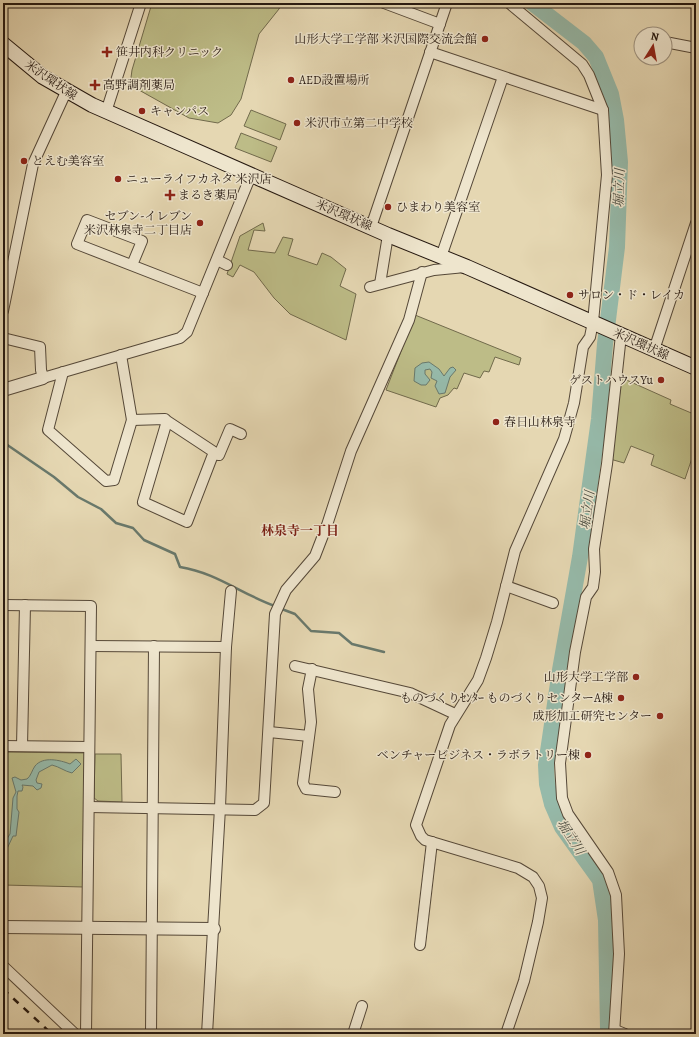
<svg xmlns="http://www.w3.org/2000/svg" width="699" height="1037" viewBox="0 0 699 1037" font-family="Alegreya,'Noto Serif JP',serif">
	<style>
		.green { fill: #bdbc87; stroke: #716a4c }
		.water { fill: #96baaa; stroke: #69796c }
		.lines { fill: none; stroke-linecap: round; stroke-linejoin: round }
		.stream { stroke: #69796c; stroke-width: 2.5 }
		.river { stroke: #96baaa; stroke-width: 16 }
		.minor-casing { stroke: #554838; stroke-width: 12 }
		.tertiary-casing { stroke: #554838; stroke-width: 14 }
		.secondary-casing { stroke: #251810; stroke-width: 16 }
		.minor { stroke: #eee5cd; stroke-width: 10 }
		.tertiary { stroke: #eee5cd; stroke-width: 12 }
		.secondary { stroke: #eee5cd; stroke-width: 14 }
		.rail { stroke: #251810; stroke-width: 2.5; stroke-dasharray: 7 7; stroke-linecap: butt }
		.poi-dot { fill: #8f2418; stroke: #eee5cd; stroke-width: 1.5 }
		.labels { text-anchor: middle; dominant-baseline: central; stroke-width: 3; stroke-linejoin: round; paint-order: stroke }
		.poi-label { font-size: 12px; fill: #251810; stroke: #eee5cd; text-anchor: start }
		.street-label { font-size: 12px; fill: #251810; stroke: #eee5cd }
		.water-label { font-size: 13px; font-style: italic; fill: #47493e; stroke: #eee5cd }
		.neighbourhood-label { font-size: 13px; font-weight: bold; fill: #7a1f14; stroke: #eee5cd }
	</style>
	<rect width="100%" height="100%" fill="#e5d7b2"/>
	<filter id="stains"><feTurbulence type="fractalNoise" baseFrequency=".005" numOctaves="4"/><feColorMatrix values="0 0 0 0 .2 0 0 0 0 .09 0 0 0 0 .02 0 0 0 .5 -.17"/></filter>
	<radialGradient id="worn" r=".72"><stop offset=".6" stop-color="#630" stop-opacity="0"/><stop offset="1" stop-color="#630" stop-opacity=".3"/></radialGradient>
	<g class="green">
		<path d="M152 3H281L279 9 259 34 241 99 231 115 218 123 189 118 130 85 132 70Z"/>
		<path d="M251 110 286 124 280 140 244 126Z"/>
		<path d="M241 133 277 147 271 162 235 148Z"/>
		<path d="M263 223 265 231 254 230 248 250 275 253 283 237 293 239 288 255 317 265 322 253 331 257 346 269 340 286 356 294 346 340 290 314 274 298 254 272 240 265 233 277 227 274 240 236Z"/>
		<path d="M415 315 521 358 519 365 495 357 489 372 484 371 480 378 464 373 457 389 454 388 448 395 440 398 436 407 386 390Z"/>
		<path d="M622 378 671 400 670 404 696 415V446L685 479 651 465 654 455 631 446 624 463 610 459Z"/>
		<path d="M3 752 85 753 84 887 3 885Z"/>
		<path d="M95 754H121L122 802 98 801 94 798Z"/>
	</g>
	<g class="water">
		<path d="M429 362 439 369 444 376 450 368 453 367 456 370 450 377 445 393 439 394 435 386 437 381 431 378 432 372 430 369 425 370V374L430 380 426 385H421L414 381 415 368 422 363Z"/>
		<path d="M76 759 81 764 72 773C64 771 60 767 52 765L39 772 36 780 37 783 42 784 41 788 37 790 33 786 22 785 23 787 22 791H18L17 796V809L19 812 16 836H13L5 853V869L3 876V845L10 834 13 798 16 792 12 778 15 777 21 780 27 779C31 776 32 770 35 766 43 756 60 760 70 764Z"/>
	</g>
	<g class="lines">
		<g class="stream">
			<path d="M3 442 54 477 78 497 101 509 116 523 133 528 144 540 175 554 180 567C217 573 241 594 275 606"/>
			<path d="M279 608 295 614 311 631 339 633 352 644 384 652"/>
		</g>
		<path class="river" d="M532 3 584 43 596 57 611 94 616 120 620 162 617 247 605 344 599 419 580 557 560 670 546 765 547 784 552 804 562 827 600 880 606 920 608 1029 607 1034"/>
		<defs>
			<g id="minor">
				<path d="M384 3 440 24"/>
				<path d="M665 42 696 48"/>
				<path d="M430 52 603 110"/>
				<path d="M106 112 141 3"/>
				<path d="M371 227 447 3"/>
				<path d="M441 257 503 77"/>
				<path d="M217 260 227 265"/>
				<path d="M132 265 142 241 87 220 77 244 203 293"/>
				<path d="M380 284 388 235"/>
				<path d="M370 287 434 270 465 267"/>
				<path d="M3 311 33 164 66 92"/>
				<path d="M3 338 40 347 41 370 43 378 180 338 187 332 251 175"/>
				<path d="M654 350 696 223"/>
				<path d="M121 355 132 420 165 419 167 421 214 452 187 522 143 502 167 421"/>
				<path d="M63 372 48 430 106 481 114 480 132 420"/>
				<path d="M213 454 219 455 230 429 241 434"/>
				<path d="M506 586 553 603"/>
				<path d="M3 605 91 606 86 1034"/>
				<path d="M91 646 226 647"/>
				<path d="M295 666 410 693 455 714"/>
				<path d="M312 669 308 689 311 722 303 783 306 789 335 792"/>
				<path d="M269 732 309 736"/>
				<path d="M3 746 89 747"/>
				<path d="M22 746 25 605"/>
				<path d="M89 807 255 810 264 803 275 614 286 590 315 556 327 525 351 451 409 320 422 272"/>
				<path d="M420 945 432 842"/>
				<path d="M3 966 75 1034"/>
				<path d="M615 1030 625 1034"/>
				<path d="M151 1034 154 646"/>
				<path d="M207 1034 220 808 226 647 231 591"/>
				<path d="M353 1034 362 1006"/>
				<path d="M506 1034 524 981 538 922 542 898 539 886 533 877 518 868 425 840 421 836 416 825 450 725 478 680 486 658 497 622 515 551 564 439 574 403 583 347 590 337 593 322 607 175 603 110 589 75 582 64 509 3"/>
				<path d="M614 1034 619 954 616 895 608 872 568 814 562 798 560 763 575 652 586 597 593 587 595 572 594 549 607 464 621 335"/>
			</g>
			<g id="tertiary">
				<path d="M3 390 43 378"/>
				<path d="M3 927 214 929"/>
			</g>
			<path id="secondary" d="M3 44 43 77 92 105 388 235 467 267 696 368"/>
		</defs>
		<use href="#minor" class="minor-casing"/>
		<use href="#tertiary" class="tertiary-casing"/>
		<use href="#secondary" class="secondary-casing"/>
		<use href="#minor" class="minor"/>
		<use href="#tertiary" class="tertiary"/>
		<use href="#secondary" class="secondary"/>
		<path class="rail" d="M3 989 52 1034"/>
	</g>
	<g class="poi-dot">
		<circle cx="485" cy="39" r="4"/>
		<path d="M105 46h4v4h4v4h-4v4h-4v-4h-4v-4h4z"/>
		<circle cx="291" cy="80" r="4"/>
		<path d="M93 79h4v4h4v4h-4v4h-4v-4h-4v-4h4z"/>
		<circle cx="142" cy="111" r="4"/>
		<circle cx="297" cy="123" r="4"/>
		<circle cx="24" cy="161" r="4"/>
		<circle cx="118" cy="179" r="4"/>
		<path d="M168 189h4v4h4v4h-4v4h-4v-4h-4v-4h4z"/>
		<circle cx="388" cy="207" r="4"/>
		<circle cx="200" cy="223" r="4"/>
		<circle cx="570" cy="295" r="4"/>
		<circle cx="661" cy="380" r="4"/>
		<circle cx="496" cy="422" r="4"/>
		<circle cx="636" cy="677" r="4"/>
		<circle cx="621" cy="698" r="4"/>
		<circle cx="660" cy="716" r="4"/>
		<circle cx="588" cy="755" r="4"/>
	</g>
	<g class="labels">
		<g class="poi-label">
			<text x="477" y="39" text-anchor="end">山形大学工学部 米沢国際交流会館</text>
			<text x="116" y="52">笹井内科クリニック</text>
			<text x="299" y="80">AED設置場所</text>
			<text x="103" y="85">高野調剤薬局</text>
			<text x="150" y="111">キャンパス</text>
			<text x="305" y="123">米沢市立第二中学校</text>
			<text x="32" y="161">とえむ美容室</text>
			<text x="126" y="179">ニューライフカネタ 米沢店</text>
			<text x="178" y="195">まるき薬局</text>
			<text x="396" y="207">ひまわり美容室</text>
			<text x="192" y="216" text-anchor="end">セブン-イレブン<tspan x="192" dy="14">米沢林泉寺二丁目店</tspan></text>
			<text x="578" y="295">サロン・ド・レイカ</text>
			<text x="653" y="380" text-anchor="end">ゲストハウスYu</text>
			<text x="504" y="422">春日山林泉寺</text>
			<text x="628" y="677" text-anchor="end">山形大学工学部</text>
			<text x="613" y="698" text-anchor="end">ものづくりｾﾝﾀｰ ものづくりセンターA棟</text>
			<text x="652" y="716" text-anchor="end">成形加工研究センター</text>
			<text x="580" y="755" text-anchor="end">ベンチャービジネス・ラボラトリー棟</text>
		</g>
		<g class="street-label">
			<text transform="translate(51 80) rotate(34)">米沢環状線</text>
			<text transform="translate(344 215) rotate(23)">米沢環状線</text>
			<text transform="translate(641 344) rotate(24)">米沢環状線</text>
		</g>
		<g class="water-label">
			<text transform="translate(619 188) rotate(-88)">堀立川</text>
			<text transform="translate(587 510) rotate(-82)">堀立川</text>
			<text transform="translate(571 837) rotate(57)">堀立川</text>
		</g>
		<g class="neighbourhood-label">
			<text x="300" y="530">林泉寺一丁目</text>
		</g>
	</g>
	<rect width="699" height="1037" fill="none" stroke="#e5d7b2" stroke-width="16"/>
	<rect x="4" y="4" width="691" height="1029" fill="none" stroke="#251810" stroke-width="2"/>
	<rect x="8" y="8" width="683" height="1021" fill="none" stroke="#251810"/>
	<g transform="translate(653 46) rotate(11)"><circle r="19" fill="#eee5cd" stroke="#9e9381"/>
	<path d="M0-3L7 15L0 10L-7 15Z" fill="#8f2418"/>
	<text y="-6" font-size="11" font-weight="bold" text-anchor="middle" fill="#251810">N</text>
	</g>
	<rect width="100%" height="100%" filter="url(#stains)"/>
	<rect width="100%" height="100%" fill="url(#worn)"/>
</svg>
